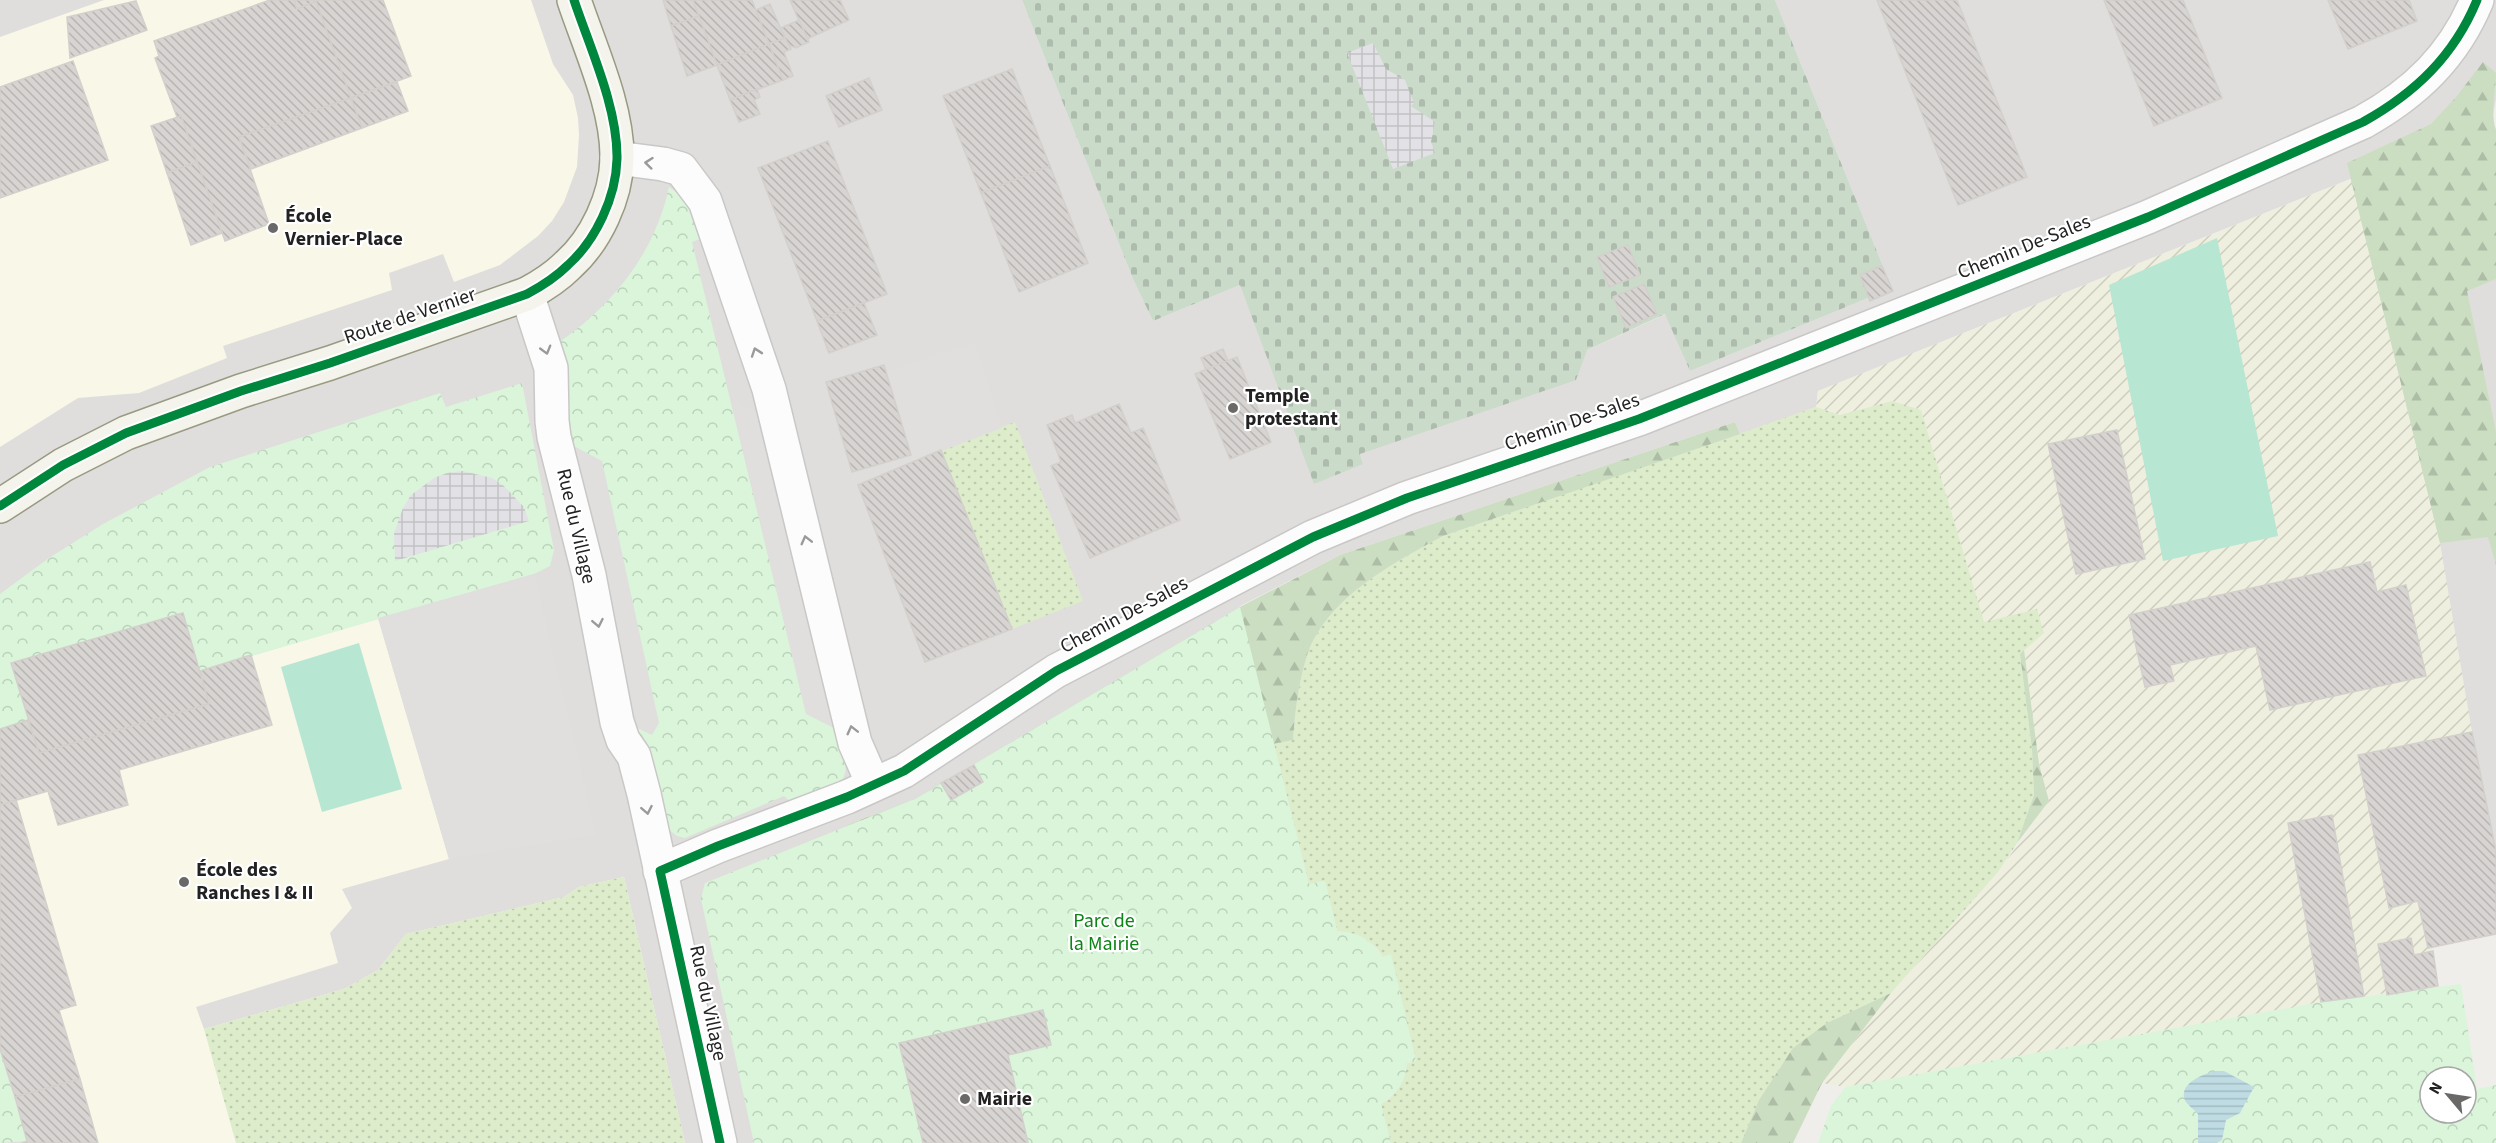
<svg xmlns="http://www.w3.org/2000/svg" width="2496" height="1143" viewBox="0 0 2496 1143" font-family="'Source Sans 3',sans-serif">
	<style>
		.residential { fill: #dfdedc }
		.education { fill: #f8f7e8 }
		.farmland { fill: url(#farmland-furrows) }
		.grass { fill: url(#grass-dots) }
		.forest { fill: url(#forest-firs) }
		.cemetery { fill: url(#cemetery-stones) }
		.park { fill: url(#park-crowns); fill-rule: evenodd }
		.pitch { fill: #b7e6d2 }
		.parking { fill: #e0dfde }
		.plaza { fill: url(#plaza-grid) }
		.water { fill: url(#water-rules) }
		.building { fill: url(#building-back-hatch); stroke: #d3d0cc; stroke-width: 1.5 }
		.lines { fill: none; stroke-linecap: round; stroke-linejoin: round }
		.street-casing { stroke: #c9c8c7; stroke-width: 36 }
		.secondary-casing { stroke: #999a82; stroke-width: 36 }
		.street { stroke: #fdfcfc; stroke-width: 33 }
		.secondary { stroke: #f4f4ed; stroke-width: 33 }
		.cycleway-casing { stroke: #fff; stroke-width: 13 }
		.cycleway { stroke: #00873e; stroke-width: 9 }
		.oneway { stroke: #9a9a9a }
		.poi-dot { fill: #6a6968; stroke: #fff; stroke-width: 2 }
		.labels { text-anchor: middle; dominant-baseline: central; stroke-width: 4.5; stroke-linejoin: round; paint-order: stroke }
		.poi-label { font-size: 20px; font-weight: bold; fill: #222; stroke: #fff; text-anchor: start }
		.street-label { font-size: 20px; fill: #222; stroke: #fff }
		.park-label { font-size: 20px; fill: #0c8416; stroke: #fff }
	</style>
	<defs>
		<pattern id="farmland-furrows" width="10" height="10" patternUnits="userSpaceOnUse" patternTransform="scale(1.5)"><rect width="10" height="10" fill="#efefdf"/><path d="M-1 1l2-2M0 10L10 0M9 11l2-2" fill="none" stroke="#cdcdbf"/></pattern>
		<pattern id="grass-dots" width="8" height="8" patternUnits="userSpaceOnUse" patternTransform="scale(1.5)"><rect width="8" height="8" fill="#ddeccb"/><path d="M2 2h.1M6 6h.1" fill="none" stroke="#bdcaae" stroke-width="1.8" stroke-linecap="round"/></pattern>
		<pattern id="forest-firs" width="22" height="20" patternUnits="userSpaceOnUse" patternTransform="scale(1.5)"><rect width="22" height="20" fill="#cbdec1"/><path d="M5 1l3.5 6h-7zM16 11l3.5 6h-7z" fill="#aebea6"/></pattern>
		<pattern id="cemetery-stones" width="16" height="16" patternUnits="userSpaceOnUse" patternTransform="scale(1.5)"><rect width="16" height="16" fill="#cadbca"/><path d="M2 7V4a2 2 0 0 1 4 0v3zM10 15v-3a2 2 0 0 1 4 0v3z" fill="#adbcad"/></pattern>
		<pattern id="park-crowns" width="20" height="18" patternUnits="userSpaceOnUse" patternTransform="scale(1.5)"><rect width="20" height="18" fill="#daf5da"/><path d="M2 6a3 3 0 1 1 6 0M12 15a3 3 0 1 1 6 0" fill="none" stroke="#bbd2bb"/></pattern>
		<pattern id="plaza-grid" width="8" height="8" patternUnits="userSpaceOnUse" patternTransform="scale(1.5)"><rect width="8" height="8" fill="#e2e1e5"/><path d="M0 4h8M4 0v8" fill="none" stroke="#c2c1c4"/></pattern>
		<pattern id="water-rules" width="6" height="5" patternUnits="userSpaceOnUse" patternTransform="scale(1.5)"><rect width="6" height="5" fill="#bfdbe3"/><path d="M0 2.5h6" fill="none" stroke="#a4bcc2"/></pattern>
		<pattern id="building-back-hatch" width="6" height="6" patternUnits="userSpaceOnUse" patternTransform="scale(1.5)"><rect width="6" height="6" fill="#d7d4d2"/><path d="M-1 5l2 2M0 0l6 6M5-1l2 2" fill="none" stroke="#b8b6b4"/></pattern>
	</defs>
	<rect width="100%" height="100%" fill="#f0eeeb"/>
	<path class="residential" d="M0 0H1022L1133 279 1153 321 1240 285 1363 463 1360 454 1666 314 1690 371 1868 298 1870 300 1893 291 1775 0H2496V99L2492 120 2496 130V851L2472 732 2350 179 1818 391 1816 407 1740 434 1735 422 1340 555 1240 606 1309 884 1381 1104 1391 1143H0Z"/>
	<g class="education">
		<path d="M104 0H531L553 64 573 95 578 118 579 135 577 167 564 202 552 221 538 236 500 265 454 282 443 254 389 273 392 290 223 346 227 358 139 393 78 398 0 447V37Z"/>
		<path d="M183 613 201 671 378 618 449 859 342 889 352 908 330 933 338 963 196 1007 204 1029 344 989 378 970 406 934 564 897 579 887 624 877 685 1143H22L27 1141 0 1051V729L28 720 11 663Z"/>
	</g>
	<path class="farmland" d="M2351 179 2440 543 2472 732 2496 851 2433 947 2438 986 2321 1002 1845 1087 1822 1083 1891 993 1998 872 2049 801 2039 764 2024 650 2044 633 2037 610 1984 623 1921 410 1892 401 1840 415 1816 407 1818 391Z"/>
	<g class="grass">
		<path d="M1892 401 1921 410 1984 622 2037 609 2044 633 2020 654 2032 749 2034 795 2017 843 1998 872 1891 993 1827 1023 1759 1100 1741 1143H1391L1381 1104C1399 1094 1402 1082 1407 1063L1416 1061 1390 955 1383 957 1376 947 1337 931 1325 881 1309 884 1273 743 1293 740C1295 712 1298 685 1306 659 1324 599 1392 564 1443 536L1816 407 1840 415Z"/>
		<path d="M1015 422 1083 601 1012 629 941 450Z"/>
		<path d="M624 877 685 1143H236L204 1029 344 989 378 970 406 934 564 897 579 887Z"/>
	</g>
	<g class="forest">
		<path d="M2483 62 2496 73C2496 90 2490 115 2496 130V279L2467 291 2496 432V565L2488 537 2440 543 2347 163 2431 124 2456 97Z"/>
		<path d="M1735 422 1740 434 1443 536C1392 564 1324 599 1306 659 1298 686 1295 712 1293 740L845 826 917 798 1240 607 1340 555Z"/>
		<path d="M2024 650 2039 764 2049 801 2017 843 2034 795 2032 749 2020 654Z"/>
		<path d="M1891 993 1822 1083 1793 1143H1741L1759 1100 1793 1048 1827 1023Z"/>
	</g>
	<path class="cemetery" d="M1022 0H1775L1893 291 1870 301 1868 298 1690 371 1665 314 1587 350 1576 380 1360 454 1363 464 1314 484 1240 285 1153 321 1133 279Z"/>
	<g class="park">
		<path d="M669 187C689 200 695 216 703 238L692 242 806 713 838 730C843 748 852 767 840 784L792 803 784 796 685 838 677 836 664 826 633 736 570 444 558 343C613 305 655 253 669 187Z"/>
		<path d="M522 383 554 550 550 566 534 574 200 671 183 613 11 663 28 720 0 729V594L49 558 103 524 210 467 440 393 446 407Z"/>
		<path d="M1240 607 1309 884 1325 881 1337 931C1358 932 1371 939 1383 957L1391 954 1416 1061 1407 1063C1406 1082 1397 1093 1381 1104L1391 1143H754L701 899 705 883 917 798Z"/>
		<path d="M2461 984 2477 1089 2496 1085V1143H1818L1831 1106 1845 1087 2321 1002ZM2430 1077H2466V1113H2430Z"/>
		<path d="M0 1051 27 1141 0 1143Z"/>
	</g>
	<g class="pitch">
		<path d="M2217 238 2278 536 2163 561 2109 285Z"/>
		<path d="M359 643 402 789 322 812 281 667Z"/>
	</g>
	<g class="parking">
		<path d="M975 343 1002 428 913 462 886 371Z"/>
		<path d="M732 402 763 415 838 730 806 714Z"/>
		<path d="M570 444 602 461 659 723 652 735 627 723Z"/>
		<path d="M534 574 596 835 449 859 378 618Z"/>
	</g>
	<g class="plaza">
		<path d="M1373 43 1386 69 1405 80 1414 103 1411 106 1435 122 1431 142 1435 153 1393 169 1347 53Z"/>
		<path d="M463 471 492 478 504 486 524 507 529 521 395 561 394 533 403 508 411 495 434 478 447 473Z"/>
	</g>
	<path class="water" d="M2217 1071H2224L2254 1087 2240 1113 2226 1120 2222 1140 2217 1143H2198V1114C2195 1110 2187 1105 2185 1100 2178 1083 2205 1073 2217 1071Z"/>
	<g class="building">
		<path d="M270 0H294L297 9 316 1 351 98 239 137 269 224 225 241 181 116 177 117 155 58 159 56 154 41Z"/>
		<path d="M294 0H383L411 76 351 98 316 1 297 9Z"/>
		<path d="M663 0H693L699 16 671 26Z"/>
		<path d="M693 0H752L769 44 717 65Z"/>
		<path d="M790 0H840L849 20 807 39Z"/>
		<path d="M1877 0H1957L2027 177 1958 205Z"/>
		<path d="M2104 0H2183L2222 98 2154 126Z"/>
		<path d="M2328 0H2409L2417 21 2348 49Z"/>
		<path d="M136 1 147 30 70 58 67 17Z"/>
		<path d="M770 4 785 38 769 44 756 10Z"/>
		<path d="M699 16 717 65 687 76 671 26Z"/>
		<path d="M799 20 809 42 796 48 788 45 781 28Z"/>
		<path d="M785 38 791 49 784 52 793 76 783 80 769 44Z"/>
		<path d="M769 44 783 80 730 100 717 65Z"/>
		<path d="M73 61 108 160 0 198V87Z"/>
		<path d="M1012 69 1050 166 981 193 943 96Z"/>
		<path d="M869 78 882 110 839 127 826 96Z"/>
		<path d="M397 82 408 111 362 128 351 98Z"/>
		<path d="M757 89 760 97 754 100 760 114 739 122 730 100Z"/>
		<path d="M351 98 362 128 251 169 239 137Z"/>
		<path d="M181 116 197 162 167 173 151 126Z"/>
		<path d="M828 141 887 294 817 321 758 168Z"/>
		<path d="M197 162 222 233 191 245 167 173Z"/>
		<path d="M1050 166 1088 263 1019 292 981 193Z"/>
		<path d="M1628 245 1640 275 1609 287 1597 257Z"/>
		<path d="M1882 266 1893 291 1870 301 1860 275Z"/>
		<path d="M1644 284 1657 314 1626 328 1613 297Z"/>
		<path d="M864 303 877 335 829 353 817 321Z"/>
		<path d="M1223 349 1228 361 1206 370 1201 358Z"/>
		<path d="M1237 357 1271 442 1230 459 1195 374Z"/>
		<path d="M884 365 911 455 852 472 826 382Z"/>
		<path d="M1119 404 1131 433 1143 428 1180 520 1090 558 1051 466 1061 462 1047 425 1072 415 1075 423Z"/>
		<path d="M2117 430 2145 559 2076 574 2048 444Z"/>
		<path d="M941 450 1012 629 925 662 858 485Z"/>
		<path d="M2370 562 2377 592 2406 585 2426 676 2270 710 2256 646 2170 665 2174 681 2145 687 2129 615Z"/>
		<path d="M183 613 209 704 39 753 11 663Z"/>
		<path d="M251 655 272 725 119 770 128 805 58 825 48 791 0 805V729L28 720 39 753 209 704 200 671Z"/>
		<path d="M2472 732 2496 851V934L2428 948 2418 901 2389 908 2358 755Z"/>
		<path d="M974 765 983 782 951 800 941 783Z"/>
		<path d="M16 800 76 1005 59 1010 80 1079 15 1097 0 1049V805Z"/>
		<path d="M2332 815 2364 996 2321 1002 2288 823Z"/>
		<path d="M2411 938 2414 955 2433 951 2438 986 2387 995 2378 944Z"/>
		<path d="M1043 1010 1051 1045 1008 1055 1028 1143H923L899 1043Z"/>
		<path d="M80 1079 98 1143H22L27 1141 15 1097Z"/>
	</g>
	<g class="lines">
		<defs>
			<g id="street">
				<path d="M617 158 663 164 681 169 705 201 769 389 855 743 873 784"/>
				<path d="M527 294 551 368 552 421 554 437 589 575 617 722 623 740 634 756 644 794 720 1143"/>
				<path d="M660 871 718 846 847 797 904 771 1056 671 1313 537 1407 498 1639 419 1800 355 2148 217 2363 122C2415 93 2454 56 2477 0"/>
			</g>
			<path id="secondary" d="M0 506 63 465 126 433 241 391 330 363 527 294C542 286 556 277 568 265 596 240 616 197 617 159 618 108 590 48 574 0"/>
		</defs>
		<use href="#street" class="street-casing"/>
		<use href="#secondary" class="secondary-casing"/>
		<use href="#street" class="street"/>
		<use href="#secondary" class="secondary"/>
		<defs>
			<g id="cycleway">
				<path d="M0 506 63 465 126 433 241 391 330 363 527 294C542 286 556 277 568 265 596 240 616 197 617 159 618 108 590 48 574 0"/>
				<path d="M720 1143 660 871 718 846 847 797 904 771 1056 671 1313 537 1407 498 1639 419 1800 355 2148 217 2363 122C2415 93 2454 56 2477 0"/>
			</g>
		</defs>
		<use href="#cycleway" class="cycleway-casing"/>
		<use href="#cycleway" class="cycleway"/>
	</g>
	<defs><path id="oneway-chevron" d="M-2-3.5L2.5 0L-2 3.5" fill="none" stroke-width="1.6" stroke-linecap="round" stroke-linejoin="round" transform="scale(1.5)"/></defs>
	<g class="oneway">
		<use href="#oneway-chevron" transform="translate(649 163) rotate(-174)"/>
		<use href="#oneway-chevron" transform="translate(546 350) rotate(74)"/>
		<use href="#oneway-chevron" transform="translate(756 352) rotate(-109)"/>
		<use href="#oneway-chevron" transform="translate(806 540) rotate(-104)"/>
		<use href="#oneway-chevron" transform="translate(598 623) rotate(79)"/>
		<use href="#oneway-chevron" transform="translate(852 730) rotate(-104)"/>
		<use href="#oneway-chevron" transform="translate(647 810) rotate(79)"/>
	</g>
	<g class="poi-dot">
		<circle cx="273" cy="228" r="6"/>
		<circle cx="1233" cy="408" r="6"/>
		<circle cx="184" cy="882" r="6"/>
		<circle cx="965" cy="1099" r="6"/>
	</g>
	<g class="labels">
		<g class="poi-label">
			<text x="285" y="216">École<tspan x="285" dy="23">Vernier-Place</tspan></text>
			<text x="1245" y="396">Temple<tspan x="1245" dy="23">protestant</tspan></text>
			<text x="196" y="870">École des<tspan x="196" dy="23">Ranches I &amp; II</tspan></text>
			<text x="977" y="1099">Mairie</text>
		</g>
		<g class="street-label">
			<text transform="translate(2024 247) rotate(-22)">Chemin De-Sales</text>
			<text transform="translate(410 316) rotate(-19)">Route de Vernier</text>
			<text transform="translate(1572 422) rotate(-19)">Chemin De-Sales</text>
			<text transform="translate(576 526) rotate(77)">Rue du Village</text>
			<text transform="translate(1124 615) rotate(-28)">Chemin De-Sales</text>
			<text transform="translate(708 1003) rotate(78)">Rue du Village</text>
		</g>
		<g class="park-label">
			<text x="1104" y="921">Parc de<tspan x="1104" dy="23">la Mairie</tspan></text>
		</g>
	</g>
	<g transform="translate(2448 1095) rotate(299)"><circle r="28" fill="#ffffff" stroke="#a7a7a7" stroke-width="1.5"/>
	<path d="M0-4.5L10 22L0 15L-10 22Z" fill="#6a6968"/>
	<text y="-9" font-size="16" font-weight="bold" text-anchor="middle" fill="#222222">N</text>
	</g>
</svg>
